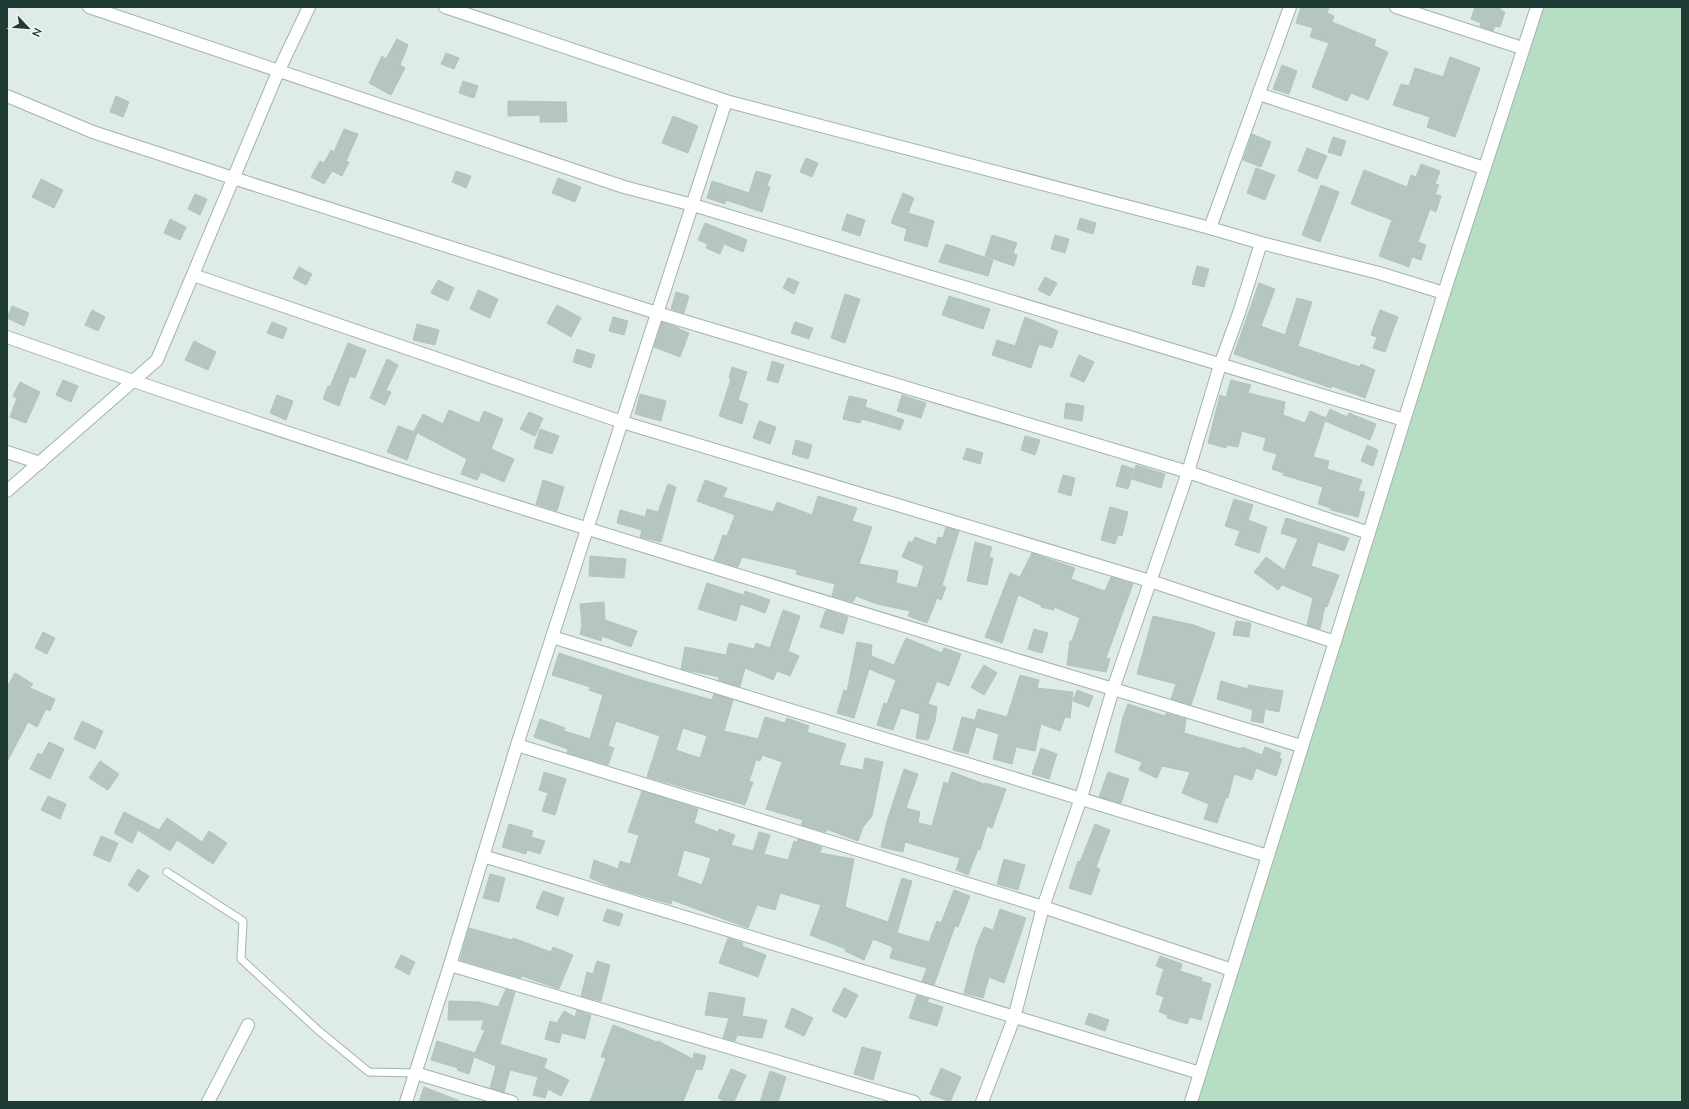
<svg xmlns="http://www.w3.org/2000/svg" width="1689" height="1109" viewBox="0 0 1689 1109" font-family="'Nunito Sans',sans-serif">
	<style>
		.green { fill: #b7ddc2 }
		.building { fill: #b4c6bf; stroke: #b1c5bd; fill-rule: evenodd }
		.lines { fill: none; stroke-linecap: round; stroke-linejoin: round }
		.lane-casing { stroke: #a2b3ad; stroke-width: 9 }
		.street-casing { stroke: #a2b3ad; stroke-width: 14 }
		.lane { stroke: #fff; stroke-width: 7 }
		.street { stroke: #fff; stroke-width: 12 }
	</style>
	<rect width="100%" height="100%" fill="#dfebe6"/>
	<path class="green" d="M1541 7H1682V1102H1193Z"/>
	<g class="building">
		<path d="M1301 7H1329L1327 13 1334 16 1332 22 1376 40 1374 46 1388 52 1368 100 1351 93 1347 101 1312 87 1329 43 1310 37 1313 28 1296 23Z"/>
		<path d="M1475 7H1501L1500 10 1505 12 1500 27 1495 26 1493 31 1480 26 1481 23 1471 19Z"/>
		<path d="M397 39 408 45 400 65 405 68 391 95 369 83 382 56 386 59Z"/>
		<path d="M446 53 459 58 454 69 441 64Z"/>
		<path d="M1450 57 1480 68 1455 137 1427 127 1430 117 1393 105 1401 84 1409 86 1415 68 1443 77Z"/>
		<path d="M1282 65 1297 71 1289 94 1273 89Z"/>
		<path d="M463 81 478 86 474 98 459 93Z"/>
		<path d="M116 96 129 102 123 117 110 112Z"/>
		<path d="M508 101 566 102 567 122H540V115L508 116Z"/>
		<path d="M673 116 698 126 688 153 662 143Z"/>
		<path d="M344 129 358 134 346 161 349 162 342 176 332 171 324 184 311 177 320 161 324 163 331 150 334 152Z"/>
		<path d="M1252 134 1271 142 1261 167 1243 160Z"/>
		<path d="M1333 137 1346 141 1341 156 1328 152Z"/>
		<path d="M1307 148 1327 156 1317 179 1298 171Z"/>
		<path d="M806 158 818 163 812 177 800 172Z"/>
		<path d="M1421 164 1440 171 1435 184 1439 185 1435 194 1441 196 1436 212 1430 209 1418 242 1426 245 1421 260 1412 257 1409 267 1379 256 1392 220 1351 204 1364 170 1407 187 1411 175 1416 177Z"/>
		<path d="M1256 168 1275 175 1265 200 1247 193Z"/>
		<path d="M456 171 471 176 466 188 452 182Z"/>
		<path d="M756 171 771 175 767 186 770 187 762 212 726 200 725 204 707 198 712 181 749 193Z"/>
		<path d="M558 178 581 187 575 202 552 193Z"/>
		<path d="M41 179 63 190 54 208 32 197Z"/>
		<path d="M1321 185 1339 192 1320 242 1302 235Z"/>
		<path d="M903 193 914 198 908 213 934 221 927 247 904 240 907 229 891 223Z"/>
		<path d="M195 194 207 199 200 215 188 209Z"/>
		<path d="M847 214 865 220 860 236 842 230Z"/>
		<path d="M1080 218 1096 223 1093 234 1077 229Z"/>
		<path d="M170 219 186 227 180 240 164 233Z"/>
		<path d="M705 223 747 240 743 252 724 244 720 254 706 248 708 244 698 240Z"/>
		<path d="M992 235 1017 243 1013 253 1017 255 1014 266 985 256Z"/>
		<path d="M1055 235 1069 239 1065 253 1051 249Z"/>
		<path d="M946 244 993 260 988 276 939 262Z"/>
		<path d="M1197 266 1209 269 1204 287 1192 284Z"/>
		<path d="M299 267 312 274 306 285 293 278Z"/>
		<path d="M1045 277 1057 283 1050 296 1038 290Z"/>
		<path d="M788 278 799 282 794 294 783 288Z"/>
		<path d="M438 280 454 288 448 301 431 293Z"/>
		<path d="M1259 283 1275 289 1261 326 1285 335 1297 298 1312 302 1298 346 1360 367 1361 364 1375 370 1365 398 1332 386 1331 388 1234 354Z"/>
		<path d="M478 290 498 299 490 318 470 309Z"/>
		<path d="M676 292 689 296 684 313 671 309Z"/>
		<path d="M845 294 860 299 845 343 831 338Z"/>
		<path d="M949 296 990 309 983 329 942 315Z"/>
		<path d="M557 305 581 318 571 337 547 323Z"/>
		<path d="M12 306 29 313 24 326 7 318Z"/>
		<path d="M92 310 105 317 98 331 85 325Z"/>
		<path d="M1380 310 1398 317 1385 352 1373 348 1377 337 1371 335Z"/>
		<path d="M613 317 628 321 624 335 609 331Z"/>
		<path d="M1025 317 1058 331 1052 348 1039 344 1031 368 992 355 997 340 1015 346Z"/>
		<path d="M272 322 287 328 283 339 267 333Z"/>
		<path d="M662 322 679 328V329L689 333 680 357 654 347Z"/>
		<path d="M795 322 813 328 809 339 791 333Z"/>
		<path d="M417 324 439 330 435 345 413 340Z"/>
		<path d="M194 341 216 352 208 370 185 360Z"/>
		<path d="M348 343 366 350 355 378 350 376 339 406 323 399 328 386 330 387Z"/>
		<path d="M577 349 595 355 591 368 573 362Z"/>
		<path d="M1079 355 1094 362 1084 382 1070 376Z"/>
		<path d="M387 359 398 365 386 390 391 392 385 405 370 398Z"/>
		<path d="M772 361 784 365 778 383 767 380Z"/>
		<path d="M732 367 747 372 738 400 748 404 742 424 719 416 731 379 729 378Z"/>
		<path d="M63 380 78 386 71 402 56 395Z"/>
		<path d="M1231 380 1251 385 1248 393 1285 402 1283 415 1305 423 1310 411 1326 418 1330 409 1347 417 1349 413 1376 424 1370 440 1325 421 1313 457 1329 461 1327 469 1362 480 1358 491 1365 492 1358 517 1331 510V508L1318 504 1323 487 1283 475 1284 473 1272 469 1277 454 1263 450 1266 438 1242 431 1238 447 1227 445 1226 448 1208 443 1220 395 1226 397Z"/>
		<path d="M20 382 40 392 26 423 10 417 17 398 13 396Z"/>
		<path d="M640 394 666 401 661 421 635 414Z"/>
		<path d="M277 395 293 401 286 420 270 413Z"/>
		<path d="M902 395 926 403 921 418 897 411Z"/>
		<path d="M849 396 867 400 865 407 904 420 900 430 862 419 860 423 843 419Z"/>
		<path d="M1066 403 1084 406 1082 421 1064 418Z"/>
		<path d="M449 410 479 423 484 411 503 419 491 449 514 459 504 482 481 472 477 480 461 474 467 459 414 431 423 414 443 424Z"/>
		<path d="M529 412 543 418 535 436 520 429Z"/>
		<path d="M759 421 776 427 770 444 753 438Z"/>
		<path d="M398 426 417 433 407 460 387 452Z"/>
		<path d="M540 429 559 436 552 454 534 448Z"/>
		<path d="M1025 436 1040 440 1035 455 1021 450Z"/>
		<path d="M796 440 812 445 808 459 792 454Z"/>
		<path d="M1367 445 1378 450 1373 466 1361 461Z"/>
		<path d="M967 448 983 453 980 464 963 459Z"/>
		<path d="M1122 465 1134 469 1128 489 1116 486Z"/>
		<path d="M1136 465 1165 474 1161 488 1132 479Z"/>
		<path d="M1063 475 1075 478 1071 496 1058 492Z"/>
		<path d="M543 480 564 487 557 511 536 504Z"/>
		<path d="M705 480 727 488 723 497 773 512 777 502 812 515 818 496 857 508 852 521 872 527 859 564 898 571 896 583 917 588 924 566 902 557 909 541 912 543 915 537 936 545 938 537 943 538 946 527 959 531 942 585 946 587 941 600 937 598 927 623 908 616 910 611 877 604 856 596 853 602 832 596 835 584 796 574 797 570 742 557 738 567 714 560 723 535 727 536 735 515 697 501Z"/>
		<path d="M668 484 676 487 661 542 640 537 642 530 617 523 620 510 645 517 647 509 658 512Z"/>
		<path d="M1234 499 1253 505 1248 520 1267 527 1259 553 1235 545 1240 531 1225 526Z"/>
		<path d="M1110 507 1128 512 1122 536 1118 535 1115 544 1101 540Z"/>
		<path d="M1286 518 1349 538 1344 551 1318 542 1311 566 1339 575 1327 607 1325 606 1320 629 1307 625 1313 598 1282 585 1278 590 1254 572 1266 557 1284 570 1298 539 1281 533Z"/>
		<path d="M975 542 992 547 989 557 993 558 987 585 967 581Z"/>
		<path d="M1032 553 1075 568 1071 579 1105 591 1111 577 1133 584 1106 658 1110 659 1106 672 1067 665 1070 641H1072L1080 618 1054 607V610L1041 607V605L1018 595 1002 643 985 637 1010 573 1020 577Z"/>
		<path d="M590 556 626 559 624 578 589 576Z"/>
		<path d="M707 583 743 595 736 621 698 609Z"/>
		<path d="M745 591 770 600 765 613 741 604Z"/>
		<path d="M604 602 605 620 637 631 631 647 602 636 601 641 580 634 582 625 580 604Z"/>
		<path d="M783 610 800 616 788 651 799 656 790 676 777 671 773 680 745 668 740 687 718 680 719 677 681 669 685 647 726 655 729 643 754 649 756 643 770 648Z"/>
		<path d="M827 610 848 617 843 634 820 627 825 612Z"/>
		<path d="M1153 616 1194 625 1215 633 1191 705 1171 699 1176 684 1137 674Z"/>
		<path d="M1236 621 1251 623 1249 637 1233 635Z"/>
		<path d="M1034 629 1048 633 1042 653 1028 649Z"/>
		<path d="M43 632 55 638 47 654 35 648Z"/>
		<path d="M906 638 942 653 944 648 961 654 949 686 937 681 928 704 937 707 935 721 928 740 916 738 920 714 901 708 893 730 877 725 884 703 887 704 896 680 869 669 854 718 837 713 844 690 847 691 857 642 872 645 871 656 894 665Z"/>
		<path d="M559 653 634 678 712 700 714 694 733 700 724 731 758 739 765 717 785 723 787 718 809 726 807 732 846 744 839 765 863 770 865 758 883 762 872 816 863 827 858 841 826 829V832L801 825 803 820 766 809 782 762 762 755 760 761 756 760 749 781 753 782 745 805 647 777 660 736 616 721 608 746 614 748 608 765 567 753 568 749 534 737 540 719 565 728 564 731 590 739 603 695 589 690 590 687 552 675ZM683 728 707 736 700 758 676 750Z"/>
		<path d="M984 665 997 673 984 695 971 687Z"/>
		<path d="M15 673 33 684 30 688 55 699 50 711 46 709 37 727 28 722 7 762V687Z"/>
		<path d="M1020 675 1039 680 1037 688 1073 692 1070 718 1065 717 1060 731 1041 724 1035 751 1016 747 1012 764 993 759 999 734 976 727 968 754 953 750 962 717 975 720 978 709 1007 717Z"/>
		<path d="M1221 681 1248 689V685L1283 691 1279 712 1265 709 1263 723 1251 721 1253 710 1217 699Z"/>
		<path d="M1077 690 1093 696 1089 707 1073 701Z"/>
		<path d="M1128 704 1165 716 1166 713 1186 719 1184 733 1241 749 1242 747 1262 755 1265 747 1281 753 1279 758 1282 759 1276 776 1256 768 1252 780 1234 774 1228 798 1226 797 1217 823 1204 819 1209 804 1182 793 1190 772 1162 766 1157 778 1139 770 1142 762 1115 752 1123 717Z"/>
		<path d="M82 721 103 731 95 749 74 739Z"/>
		<path d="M49 742 64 749 50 779 30 769 38 753 42 755Z"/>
		<path d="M1041 748 1057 754 1049 779 1032 774Z"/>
		<path d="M100 761 119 774 108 790 89 778Z"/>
		<path d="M904 769 918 774 906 808 920 812 918 823 932 826 944 782 948 784 952 772 984 784 985 783 1006 789 992 828 987 826 980 850 978 849 968 875 956 870 960 858 905 842 903 852 881 847 887 821Z"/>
		<path d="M544 772 566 779 555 815 542 811 548 793 539 790Z"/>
		<path d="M1108 772 1129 779 1121 803 1099 797Z"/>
		<path d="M642 791 698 809 694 823 718 832 719 829 735 835 731 845 753 851 759 832 770 835 764 854 788 860 794 841 797 842 798 839 822 847 820 853 854 859 845 907 888 922 902 878 912 881 897 933 929 942 937 921 941 923 954 890 970 896 958 927 955 926 934 985 922 981 927 968 890 958 893 947 873 939 864 960 845 951 846 949 810 935 821 905 780 893 775 910 757 905 748 928 672 900 671 904 612 887 590 878 594 860 618 869 620 861 630 864 639 835 628 832ZM684 850 711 858 702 885 677 876Z"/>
		<path d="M48 796 66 804 60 819 41 810Z"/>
		<path d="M124 812 159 830 167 818 202 842 209 831 227 843 213 864 177 840 170 851 138 830 132 843 114 833Z"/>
		<path d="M509 824 533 831 531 837 545 841 540 854 527 850 526 854 502 847Z"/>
		<path d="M1095 824 1110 830 1096 867 1100 869 1091 895 1069 888 1078 861 1080 862Z"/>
		<path d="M101 836 118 843 110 862 93 855Z"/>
		<path d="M1004 859 1025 865 1018 890 997 884Z"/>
		<path d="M138 869 149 876 138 892 128 885Z"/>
		<path d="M490 874 505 878 499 902 483 898Z"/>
		<path d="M543 891 564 898 558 916 536 908Z"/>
		<path d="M607 909 623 914 619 926 603 921Z"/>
		<path d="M1000 909 1026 918 1004 983 989 977 983 998 964 993 976 947 984 927 993 930Z"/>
		<path d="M469 928 512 940 513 938 551 952 553 947 573 955 559 989 522 976 521 978 460 960Z"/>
		<path d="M728 938 743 943 742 946 766 955 758 977 719 963Z"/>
		<path d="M401 955 415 962 409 975 395 967Z"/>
		<path d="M1160 956 1182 964 1180 971 1202 978 1201 981 1211 984 1201 1020 1190 1017 1187 1024 1167 1018 1168 1015 1159 1012 1164 997 1156 994 1164 969 1156 966Z"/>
		<path d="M597 961 610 965 601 1001 581 996 587 972 593 974Z"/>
		<path d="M844 988 858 995 846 1018 832 1011Z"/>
		<path d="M506 989 515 992 500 1044 547 1059 544 1068 569 1080 561 1096 548 1089 545 1098 533 1095 538 1077 510 1070 504 1092 490 1088 496 1066 474 1057 469 1074 457 1070 458 1068 431 1060 437 1041 475 1053 485 1030 481 1029 484 1020H448L449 1001 479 1002 498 1007Z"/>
		<path d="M709 992 745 998 742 1016 767 1020 762 1038 737 1035 735 1041 723 1038 729 1018 705 1015Z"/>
		<path d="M917 995 929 999 927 1002 943 1007 937 1026 909 1018Z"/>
		<path d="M792 1008 813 1018 804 1036 785 1027Z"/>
		<path d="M577 1010 591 1015 585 1039 562 1033 559 1043 545 1039 550 1021 557 1023 564 1011 575 1017Z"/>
		<path d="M1089 1013 1109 1020 1105 1031 1085 1024Z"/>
		<path d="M613 1025 657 1042 658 1041 693 1059 694 1053 706 1056 702 1070 696 1069 683 1102H590L606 1058 601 1057Z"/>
		<path d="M862 1047 881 1052 873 1080 854 1074Z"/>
		<path d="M941 1068 961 1077 950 1102 930 1094Z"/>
		<path d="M731 1069 746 1075 734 1102H726L718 1098Z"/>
		<path d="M770 1071 786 1077 778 1102H760Z"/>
		<path d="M424 1087 460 1101V1102H419Z"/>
	</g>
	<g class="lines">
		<defs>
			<path id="lane" d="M167 872 243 921 241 959 319 1031 369 1072 415 1073"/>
			<g id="street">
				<path d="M89 7 624 187 693 205 1404 420"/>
				<path d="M445 7 726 101 1210 228"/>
				<path d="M1396 7 1522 48"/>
				<path d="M1259 94 1484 168"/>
				<path d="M7 96 93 132 233 178 657 313 1188 472 1369 533"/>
				<path d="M1261 243 1379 273 1444 293"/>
				<path d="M193 275 622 422 1150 581 1335 642"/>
				<path d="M7 337C434 488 868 614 1301 746"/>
				<path d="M7 452 40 463"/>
				<path d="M7 491 157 360 278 72 309 7"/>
				<path d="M552 637 1268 856"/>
				<path d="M517 745 1043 907 1232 970"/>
				<path d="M483 856 1200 1073"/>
				<path d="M450 965 914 1102"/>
				<path d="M415 1073 512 1102"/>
				<path d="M208 1102 248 1025"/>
				<path d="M406 1102 450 965 517 745 726 101"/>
				<path d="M982 1102 1014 1018 1043 907 1081 798 1113 689 1188 472 1220 365 1239 313 1261 243 1210 228 1290 7"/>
				<path d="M1191 1102 1444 293 1537 7"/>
			</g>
		</defs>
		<use href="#lane" class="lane-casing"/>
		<use href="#street" class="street-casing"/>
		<use href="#lane" class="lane"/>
		<use href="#street" class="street"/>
	</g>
	<rect width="1689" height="1109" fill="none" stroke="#1f3b35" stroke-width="16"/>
	<g transform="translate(28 28) rotate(116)" stroke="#eff7f4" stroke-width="3" paint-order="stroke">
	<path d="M0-3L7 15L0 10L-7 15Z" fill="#1f3b35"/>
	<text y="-6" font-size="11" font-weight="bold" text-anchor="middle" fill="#1f3b35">N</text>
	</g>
</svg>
